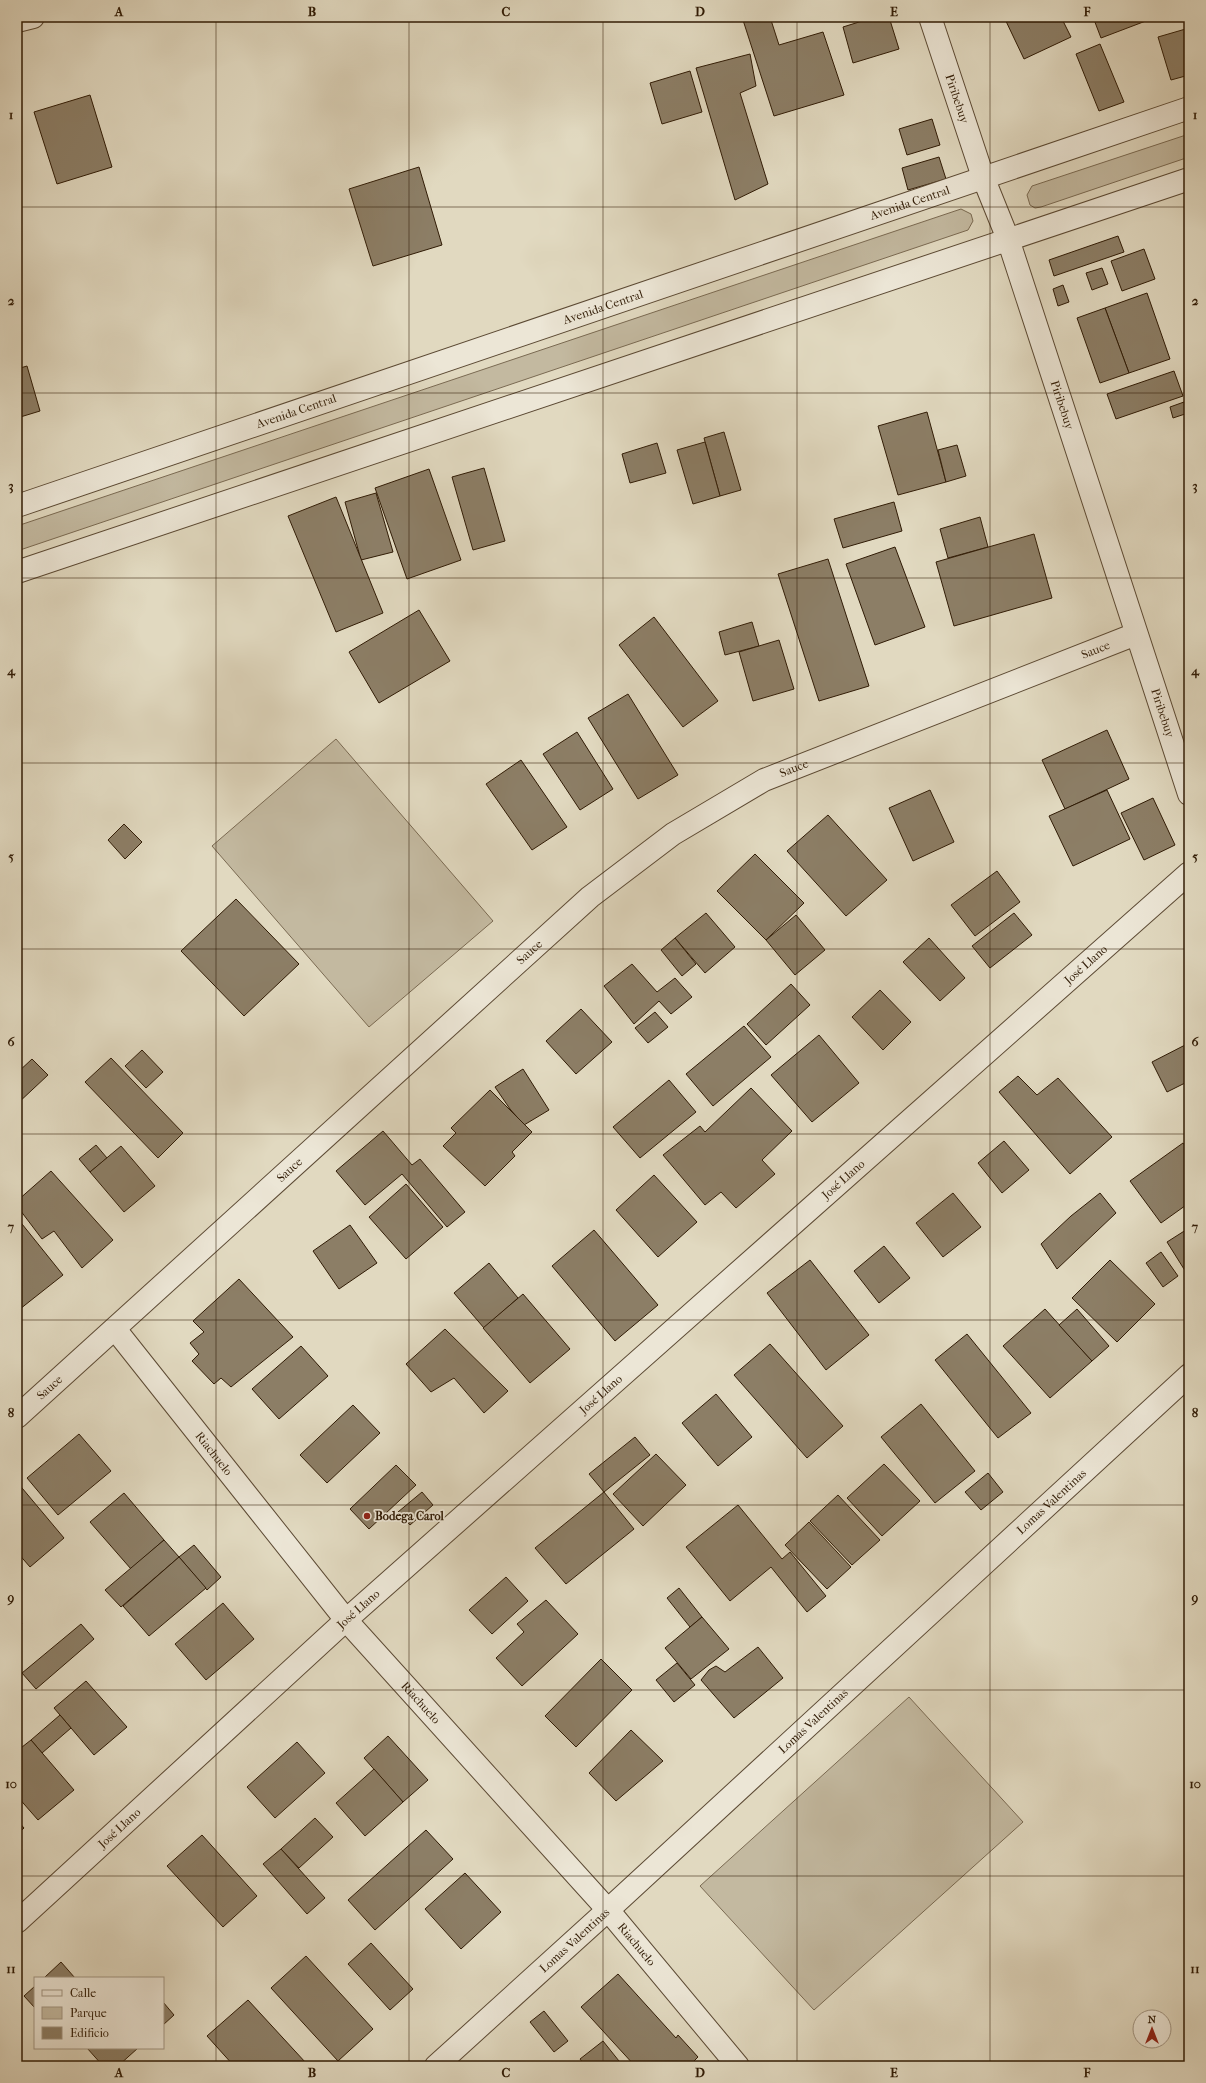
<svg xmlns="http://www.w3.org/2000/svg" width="1206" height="2083" viewBox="0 0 1206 2083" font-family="'IM FELL French Canon',serif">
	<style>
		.green { fill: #c3b9a0; stroke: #7a6a52 }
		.building { fill: #8c7e66; stroke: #301b05 }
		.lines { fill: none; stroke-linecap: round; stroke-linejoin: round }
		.minor-casing { stroke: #5c4a34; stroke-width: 24 }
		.minor { stroke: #ece6d6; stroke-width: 22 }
		.grid { fill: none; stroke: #301b05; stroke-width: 1; stroke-opacity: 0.55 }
		.poi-dot { fill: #8f2418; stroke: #ece6d6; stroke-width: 1.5 }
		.labels { text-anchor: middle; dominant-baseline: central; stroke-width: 3.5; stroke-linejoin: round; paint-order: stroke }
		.street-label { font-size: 12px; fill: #301b05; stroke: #ece6d6 }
		.poi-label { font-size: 12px; font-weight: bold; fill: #301b05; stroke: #ece6d6; text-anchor: start }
		.neatline { fill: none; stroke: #301b05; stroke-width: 1.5 }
		.grid-label { font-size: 13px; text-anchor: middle; font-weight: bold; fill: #301b05 }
	</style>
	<rect width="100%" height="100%" fill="#e1d9c0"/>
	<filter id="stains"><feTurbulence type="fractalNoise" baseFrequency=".005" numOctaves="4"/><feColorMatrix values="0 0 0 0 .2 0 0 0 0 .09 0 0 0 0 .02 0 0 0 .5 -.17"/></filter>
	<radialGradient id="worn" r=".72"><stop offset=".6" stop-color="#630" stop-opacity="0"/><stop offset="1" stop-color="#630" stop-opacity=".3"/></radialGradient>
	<g class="green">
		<path d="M1189 134V157L1041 207 1035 208 1030 205 1027 195 1032 186Z"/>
		<path d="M961 209 971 214 973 221 968 230 17 551V526Z"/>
		<path d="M336 739 493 921 369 1027 212 846Z"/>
		<path d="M909 1697 1023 1822 814 2010 700 1886Z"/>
	</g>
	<g class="building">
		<path d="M742 17H770L779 45 823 32 844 95 774 116Z"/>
		<path d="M875 17H889L899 49 853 63 843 27Z"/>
		<path d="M1004 17H1061L1071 37 1024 59Z"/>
		<path d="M1093 17H1150L1151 19 1101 38Z"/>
		<path d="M1189 28V75L1171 80 1158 37Z"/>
		<path d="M1100 44 1124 102 1099 111 1076 54Z"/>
		<path d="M750 54 756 86 740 93 768 184 735 200 696 68Z"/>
		<path d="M690 71 702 112 662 124 650 83Z"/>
		<path d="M90 95 112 167 57 184 34 112Z"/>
		<path d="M932 119 940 145 907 155 899 129Z"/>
		<path d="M939 157 946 179 908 190 902 168Z"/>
		<path d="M419 167 442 245 373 266 349 189Z"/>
		<path d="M1118 236 1124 252 1054 276 1049 260Z"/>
		<path d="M1144 249 1155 279 1122 291 1111 261Z"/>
		<path d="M1102 268 1108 284 1092 290 1086 273Z"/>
		<path d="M1063 285 1069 302 1058 306 1053 289Z"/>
		<path d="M1147 293 1170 359 1129 373 1105 308Z"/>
		<path d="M1105 308 1129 373 1100 383 1077 318Z"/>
		<path d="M27 366 40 411 17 418V369Z"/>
		<path d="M1174 371 1183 396 1116 419 1107 394Z"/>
		<path d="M1184 402 1188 413 1173 418 1170 407Z"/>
		<path d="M927 412 946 482 898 495 878 426Z"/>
		<path d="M724 432 741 490 720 496 704 438Z"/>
		<path d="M705 442 720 496 693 504 677 450Z"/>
		<path d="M657 443 666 473 630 483 622 454Z"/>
		<path d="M957 445 966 476 946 482 938 450Z"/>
		<path d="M484 468 505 541 473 550 452 477Z"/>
		<path d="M429 469 461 560 407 579 375 488Z"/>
		<path d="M376 493 393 552 361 560 345 502Z"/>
		<path d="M336 497 383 613 336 632 288 516Z"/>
		<path d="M894 502 902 531 843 548 834 519Z"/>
		<path d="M980 517 988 547 948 558 940 529Z"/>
		<path d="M1034 534 1052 598 954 626 936 562Z"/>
		<path d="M895 547 925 627 875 645 846 564Z"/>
		<path d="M828 559 869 686 819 701 778 574Z"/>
		<path d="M419 610 450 661 379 703 349 652Z"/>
		<path d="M654 617 718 701 683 727 619 645Z"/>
		<path d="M752 622 759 646 725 655 719 632Z"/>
		<path d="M779 640 794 689 753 701 739 652Z"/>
		<path d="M628 694 678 775 638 799 588 718Z"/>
		<path d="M1107 730 1129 779 1065 809 1042 760Z"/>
		<path d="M577 732 613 789 580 810 543 754Z"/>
		<path d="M521 760 567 827 532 850 486 784Z"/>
		<path d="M930 790 954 842 913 861 889 808Z"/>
		<path d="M1107 790 1130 839 1073 866 1049 816Z"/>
		<path d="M1153 798 1175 845 1144 860 1121 813Z"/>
		<path d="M828 815 887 880 846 916 787 851Z"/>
		<path d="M124 824 142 842 125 859 108 840Z"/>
		<path d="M755 854 804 903 766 940 717 891Z"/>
		<path d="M997 871 1020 902 975 936 951 905Z"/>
		<path d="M236 899 299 964 244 1016 181 951Z"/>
		<path d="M706 913 735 947 705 973 675 938Z"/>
		<path d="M1014 913 1032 935 990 968 972 946Z"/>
		<path d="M796 915 825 950 795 975 766 940Z"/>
		<path d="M675 938 696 964 682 976 661 950Z"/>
		<path d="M929 938 965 978 940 1001 903 962Z"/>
		<path d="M632 964 657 992 675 978 692 997 671 1014 659 1001 634 1024 604 986Z"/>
		<path d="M791 984 810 1005 766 1045 747 1024Z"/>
		<path d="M880 990 911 1022 883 1050 852 1017Z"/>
		<path d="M581 1009 612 1042 576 1074 546 1041Z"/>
		<path d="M655 1012 668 1027 648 1043 635 1028Z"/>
		<path d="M744 1026 771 1057 713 1106 686 1074Z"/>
		<path d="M819 1035 859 1083 812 1122 771 1075Z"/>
		<path d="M1189 1043V1081L1167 1092 1152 1062Z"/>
		<path d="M142 1050 163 1072 146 1088 125 1066Z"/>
		<path d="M111 1058 183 1133 158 1158 85 1082Z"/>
		<path d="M32 1059 48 1075 17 1104V1073Z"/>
		<path d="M523 1069 549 1110 524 1125 510 1109 495 1087Z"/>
		<path d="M1018 1076 1037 1095 1058 1078 1112 1137 1070 1174 999 1092Z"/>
		<path d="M669 1080 696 1112 640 1158 613 1127Z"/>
		<path d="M751 1088 792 1131 762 1160 775 1174 736 1208 721 1192 705 1205 663 1155 700 1126 705 1132Z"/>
		<path d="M490 1090 532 1132 512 1152 515 1156 485 1186 443 1146 456 1133 451 1128Z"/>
		<path d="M383 1131 412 1165 420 1159 465 1212 447 1227 402 1174 365 1205 336 1171Z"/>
		<path d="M1004 1141 1029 1170 1002 1193 978 1163Z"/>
		<path d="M1183 1143 1189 1151V1203L1161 1223 1130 1181Z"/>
		<path d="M96 1145 107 1158 90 1172 79 1159Z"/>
		<path d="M121 1146 155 1186 124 1212 90 1172Z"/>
		<path d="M51 1171 113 1240 82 1268 54 1231 42 1239 17 1206V1201Z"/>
		<path d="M654 1175 697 1222 658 1257 616 1210Z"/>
		<path d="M406 1184 443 1227 406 1259 369 1217Z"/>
		<path d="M953 1193 981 1227 943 1257 916 1223Z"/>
		<path d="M1100 1193 1116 1213 1057 1269 1041 1244 1071 1216Z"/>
		<path d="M18 1219 63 1275 20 1309 17 1305Z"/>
		<path d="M350 1225 377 1263 339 1289 313 1251Z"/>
		<path d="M1189 1228V1277L1167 1242Z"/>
		<path d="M594 1230 658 1305 615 1341 552 1266Z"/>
		<path d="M884 1246 910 1278 879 1303 854 1271Z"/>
		<path d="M1161 1252 1178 1276 1163 1287 1146 1263Z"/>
		<path d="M810 1260 869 1335 826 1370 767 1293Z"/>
		<path d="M1110 1260 1155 1304 1117 1342 1072 1298Z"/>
		<path d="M489 1263 518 1298 484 1328 454 1293Z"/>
		<path d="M239 1279 293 1337 231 1387 221 1378 214 1384 192 1361 199 1354 190 1343 204 1332 193 1321Z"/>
		<path d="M523 1294 570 1349 530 1383 483 1328Z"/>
		<path d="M1045 1309 1092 1361 1050 1398 1003 1346Z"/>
		<path d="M1077 1309 1109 1346 1092 1361 1059 1325Z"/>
		<path d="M445 1329 508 1391 484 1413 454 1378 431 1392 406 1364Z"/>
		<path d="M967 1334 1031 1413 998 1438 935 1360Z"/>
		<path d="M770 1344 843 1426 807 1458 734 1375Z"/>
		<path d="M301 1346 328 1376 279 1419 252 1389Z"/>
		<path d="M716 1394 752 1437 718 1466 682 1423Z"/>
		<path d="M921 1404 975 1471 935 1503 881 1437Z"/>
		<path d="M353 1405 380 1433 327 1483 300 1455Z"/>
		<path d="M79 1434 111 1471 58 1515 27 1478Z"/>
		<path d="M635 1437 650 1455 604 1492 589 1474Z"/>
		<path d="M656 1454 686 1485 643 1526 613 1494Z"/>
		<path d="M884 1464 920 1501 882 1536 847 1498Z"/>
		<path d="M396 1465 416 1485 369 1529 350 1509Z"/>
		<path d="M988 1473 1003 1492 981 1510 965 1492Z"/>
		<path d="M17 1482 64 1538 30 1567 17 1552Z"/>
		<path d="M422 1492 433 1505 410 1525 398 1512Z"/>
		<path d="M604 1492 634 1529 566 1584 535 1548Z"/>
		<path d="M124 1493 164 1540 131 1569 90 1522Z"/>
		<path d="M838 1495 880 1540 852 1565 810 1521Z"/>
		<path d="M738 1505 782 1559 790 1552 826 1596 807 1612 771 1567 730 1601 686 1547Z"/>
		<path d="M809 1522 851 1567 827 1589 785 1545Z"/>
		<path d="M164 1540 179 1557 121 1607 105 1590Z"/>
		<path d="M194 1545 221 1577 207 1590 179 1557Z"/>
		<path d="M179 1557 206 1588 149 1636 123 1606Z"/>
		<path d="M506 1577 528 1601 492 1634 469 1610Z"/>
		<path d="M679 1588 702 1617 690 1627 667 1598Z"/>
		<path d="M546 1600 578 1634 522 1686 496 1658 524 1632 517 1624Z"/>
		<path d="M223 1603 254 1639 206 1680 175 1644Z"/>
		<path d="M17 1617 22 1624 17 1628Z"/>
		<path d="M702 1617 729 1649 691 1679 665 1648Z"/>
		<path d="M81 1624 94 1639 36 1689 22 1673Z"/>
		<path d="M758 1647 783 1678 734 1718 701 1680 709 1670 716 1666 725 1672Z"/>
		<path d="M601 1659 632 1690 576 1747 545 1716Z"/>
		<path d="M677 1663 695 1685 674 1702 656 1680Z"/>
		<path d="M17 1667 22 1673 17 1677Z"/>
		<path d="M86 1681 127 1727 94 1755 54 1708Z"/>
		<path d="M60 1715 71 1728 42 1753 31 1740Z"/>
		<path d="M631 1730 663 1761 616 1801 589 1773Z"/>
		<path d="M388 1736 428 1780 403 1802 364 1758Z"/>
		<path d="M31 1740 74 1790 38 1820 17 1796V1751Z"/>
		<path d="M297 1742 325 1773 275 1818 247 1787Z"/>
		<path d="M374 1769 403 1802 365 1836 336 1803Z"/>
		<path d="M315 1818 333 1837 299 1868 281 1849Z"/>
		<path d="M17 1820 24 1828 17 1835Z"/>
		<path d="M426 1830 453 1859 375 1930 348 1900Z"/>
		<path d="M202 1835 257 1896 223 1927 167 1866Z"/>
		<path d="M281 1849 325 1898 307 1914 263 1864Z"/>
		<path d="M465 1873 501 1912 461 1949 425 1909Z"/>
		<path d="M371 1943 413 1989 390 2010 348 1964Z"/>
		<path d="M306 1956 373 2029 338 2061 271 1988Z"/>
		<path d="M61 1962 75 1978H44Z"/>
		<path d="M618 1974 676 2038 678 2035 698 2057 689 2066H653L651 2064 648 2066H635L581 2007Z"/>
		<path d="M35 1986V2008L24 1996Z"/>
		<path d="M248 2000 306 2063 302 2066H234L207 2036Z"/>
		<path d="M163 2002 174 2015 163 2025Z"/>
		<path d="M544 2011 568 2041 554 2052 530 2022Z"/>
		<path d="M603 2041 623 2066H585L580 2059Z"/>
		<path d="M87 2048H138L118 2066H103Z"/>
	</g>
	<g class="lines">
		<defs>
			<g id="minor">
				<path id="s1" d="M930 17 983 177 1008 239 1189 794"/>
				<path d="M17 21 33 17"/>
				<path id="s2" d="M17 506 1189 108"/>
				<path d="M17 572 1189 179"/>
				<path id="s3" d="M115 1329 346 1620 608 1910 738 2066"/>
				<path id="s4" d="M17 1417 590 897 673 834 764 780 1136 634"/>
				<path id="s5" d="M17 1922 346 1620 1189 873"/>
				<path id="s6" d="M436 2066 608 1910 1189 1375"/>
			</g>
		</defs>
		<use href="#minor" class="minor-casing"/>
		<use href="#minor" class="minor"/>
	</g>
	<path class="grid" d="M216 17V2066M409 17V2066M603 17V2066M797 17V2066M990 17V2066M17 207H1189M17 393H1189M17 578H1189M17 763H1189M17 949H1189M17 1134H1189M17 1320H1189M17 1505H1189M17 1690H1189M17 1876H1189"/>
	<circle class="poi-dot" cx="367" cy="1516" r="4"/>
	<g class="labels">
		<g class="street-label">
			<text stroke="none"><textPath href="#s1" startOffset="86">Piribebuy</textPath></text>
			<text stroke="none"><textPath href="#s2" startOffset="943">Avenida Central</textPath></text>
			<text stroke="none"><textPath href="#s2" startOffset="619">Avenida Central</textPath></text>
			<text stroke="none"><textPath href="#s1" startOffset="410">Piribebuy</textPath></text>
			<text stroke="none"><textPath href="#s2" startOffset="295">Avenida Central</textPath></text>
			<text stroke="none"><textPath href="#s4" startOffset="1340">Sauce</textPath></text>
			<text stroke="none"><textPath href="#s1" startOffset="734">Piribebuy</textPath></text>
			<text stroke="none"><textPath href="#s4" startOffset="1016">Sauce</textPath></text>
			<text stroke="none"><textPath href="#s4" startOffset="692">Sauce</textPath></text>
			<text stroke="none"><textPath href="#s5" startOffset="1435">José Llano</textPath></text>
			<text stroke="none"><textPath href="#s4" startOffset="368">Sauce</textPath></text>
			<text stroke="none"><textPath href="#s5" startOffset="1111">José Llano</textPath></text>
			<text stroke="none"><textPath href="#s4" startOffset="44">Sauce</textPath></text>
			<text stroke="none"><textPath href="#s5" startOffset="787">José Llano</textPath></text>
			<text stroke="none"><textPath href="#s3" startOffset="159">Riachuelo</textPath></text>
			<text stroke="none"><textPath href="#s6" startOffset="835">Lomas Valentinas</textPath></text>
			<text stroke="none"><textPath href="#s5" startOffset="463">José Llano</textPath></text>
			<text stroke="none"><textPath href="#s3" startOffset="483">Riachuelo</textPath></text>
			<text stroke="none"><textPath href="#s6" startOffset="511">Lomas Valentinas</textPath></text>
			<text stroke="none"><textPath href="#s5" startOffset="139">José Llano</textPath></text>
			<text stroke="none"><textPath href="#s6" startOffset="187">Lomas Valentinas</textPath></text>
			<text stroke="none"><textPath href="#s3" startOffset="807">Riachuelo</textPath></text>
		</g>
		<g class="poi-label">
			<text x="375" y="1516">Bodega Carol</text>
		</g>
	</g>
	<rect width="1206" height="2083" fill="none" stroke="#e1d9c0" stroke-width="44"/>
	<rect x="34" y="1977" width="130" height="72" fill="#ece6d6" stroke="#a19582"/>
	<rect x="42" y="1990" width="20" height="6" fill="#ece6d6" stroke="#a19582"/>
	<text x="70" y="1997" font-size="12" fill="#301b05">Calle</text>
	<rect x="42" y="2007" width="20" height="12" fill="#c3b9a0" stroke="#a19582"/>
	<text x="70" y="2017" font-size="12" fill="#301b05">Parque</text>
	<rect x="42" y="2027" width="20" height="12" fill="#8c7e66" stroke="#a19582"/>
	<text x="70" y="2037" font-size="12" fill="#301b05">Edificio</text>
	<g transform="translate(1152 2029)"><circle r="19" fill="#ece6d6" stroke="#a19582"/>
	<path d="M0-3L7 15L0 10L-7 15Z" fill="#8f2418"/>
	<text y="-6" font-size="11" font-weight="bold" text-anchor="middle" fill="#301b05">N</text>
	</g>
	<rect x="22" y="22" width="1162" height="2039" class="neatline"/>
	<g class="grid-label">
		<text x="119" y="16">A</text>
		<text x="312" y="16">B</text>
		<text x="506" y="16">C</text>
		<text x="700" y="16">D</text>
		<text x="894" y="16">E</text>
		<text x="1087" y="16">F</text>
		<text x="11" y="119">1</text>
		<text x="1195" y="119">1</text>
		<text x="11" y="305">2</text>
		<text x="1195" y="305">2</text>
		<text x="11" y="490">3</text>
		<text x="1195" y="490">3</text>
		<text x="11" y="675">4</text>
		<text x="1195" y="675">4</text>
		<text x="11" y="861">5</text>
		<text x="1195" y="861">5</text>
		<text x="11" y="1046">6</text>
		<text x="1195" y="1046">6</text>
		<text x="11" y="1231">7</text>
		<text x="1195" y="1231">7</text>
		<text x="11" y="1417">8</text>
		<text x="1195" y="1417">8</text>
		<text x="11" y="1602">9</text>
		<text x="1195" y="1602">9</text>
		<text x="11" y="1788">10</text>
		<text x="1195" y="1788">10</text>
		<text x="11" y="1973">11</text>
		<text x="1195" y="1973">11</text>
		<text x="119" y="2077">A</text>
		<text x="312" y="2077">B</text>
		<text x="506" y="2077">C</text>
		<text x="700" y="2077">D</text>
		<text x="894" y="2077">E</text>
		<text x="1087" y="2077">F</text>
	</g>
	<rect width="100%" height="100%" filter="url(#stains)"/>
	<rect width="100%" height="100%" fill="url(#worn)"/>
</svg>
